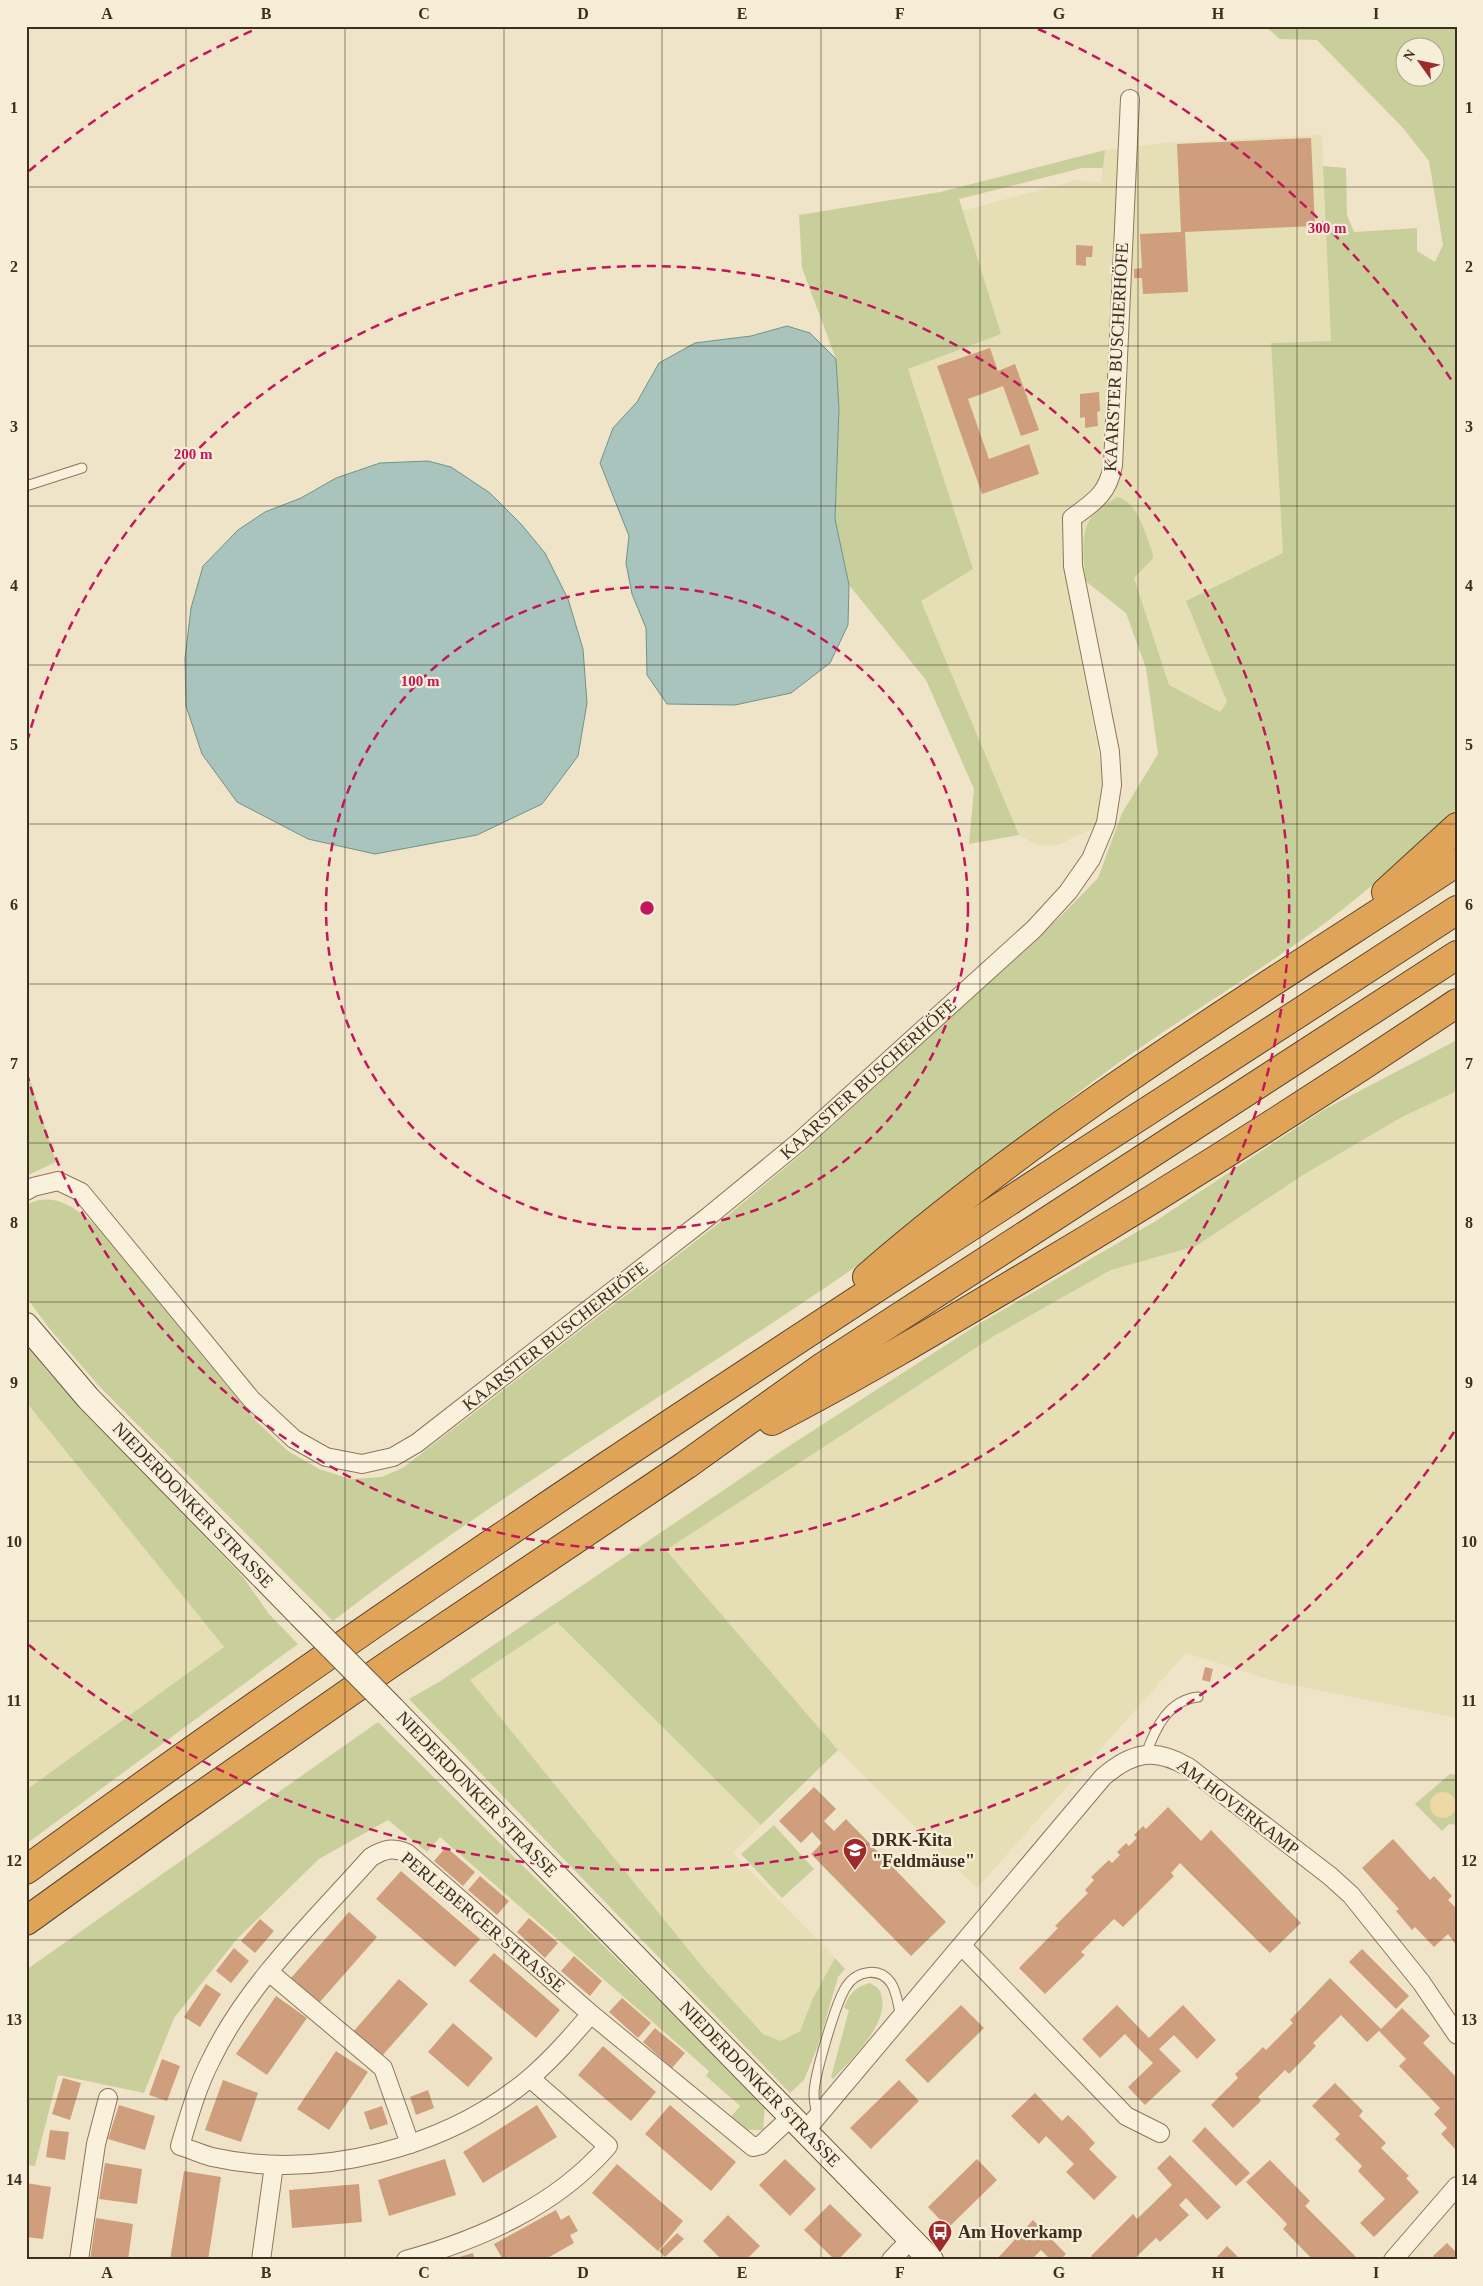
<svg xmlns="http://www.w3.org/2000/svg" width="1483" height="2286" viewBox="0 0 1483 2286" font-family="'Times New Roman',serif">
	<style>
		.farmland { fill: #e6deb5 }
		.green { fill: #c9cf9b; fill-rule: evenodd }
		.sand { fill: #ecd9a5 }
		.water { fill: #a9c4bc; stroke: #6f938a }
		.building { fill: #cf9f7d }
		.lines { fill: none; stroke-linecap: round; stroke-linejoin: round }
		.lane-casing { stroke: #8d765c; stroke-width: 11 }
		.street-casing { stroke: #8d765c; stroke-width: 20 }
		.secondary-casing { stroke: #6f573f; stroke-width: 26 }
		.highway-casing { stroke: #5b4430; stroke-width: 30 }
		.lane { stroke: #faf1dc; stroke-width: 9 }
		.street { stroke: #faf1dc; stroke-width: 18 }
		.secondary { stroke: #faf1dc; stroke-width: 24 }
		.highway { stroke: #e0a458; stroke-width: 28 }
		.secondary-bridge-casing { stroke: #6f573f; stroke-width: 26; stroke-linecap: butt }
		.secondary-bridge { stroke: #faf1dc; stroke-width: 24 }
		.grid { fill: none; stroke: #3d2e20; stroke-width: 1; stroke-opacity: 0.55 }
		.ring { fill: none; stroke: #c2185b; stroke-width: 2.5; stroke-dasharray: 9 6 }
		.labels { text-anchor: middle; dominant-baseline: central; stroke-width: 4.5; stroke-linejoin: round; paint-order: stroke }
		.street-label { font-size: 18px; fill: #3d2e20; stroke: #f7eed8 }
		.poi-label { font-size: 18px; font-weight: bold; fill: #3d2e20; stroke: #f7eed8; text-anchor: start }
		.centre { fill: #c2185b; stroke: #f7eed8; stroke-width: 2.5 }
		.ring-label { font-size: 15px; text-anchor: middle; font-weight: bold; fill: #c2185b; stroke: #f7eed8; stroke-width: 4.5; stroke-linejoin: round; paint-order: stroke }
		.neatline { fill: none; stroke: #3d2e20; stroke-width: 2 }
		.grid-label { font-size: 16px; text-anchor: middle; font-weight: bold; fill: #3d2e20 }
	</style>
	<rect width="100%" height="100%" fill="#f0e4c8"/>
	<g class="farmland">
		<path d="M1322 135 1331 342 1271 343 1283 553 1186 601 1241 736 1150 688 1146 668 1126 613 1063 565 1102 771V798L1095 827 1060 844 1039 846 1019 835 921 601 908 369 1000 334 962 211 1077 180 1101 183 1105 150 1165 143Z"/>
		<path d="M1457 1091V1718L1277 1682 1186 1653 977 1888 838 1750 666 1550 994 1336 1111 1270 1196 1246 1303 1175 1402 1117Z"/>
		<path d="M26 1402 224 1647 26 1790Z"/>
		<path d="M557 1622 761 1825 733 1853 835 1958 813 1998 800 2031 781 2041 763 2034 705 1970 470 1680Z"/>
	</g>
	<g class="green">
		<path d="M1265 26H1457V810C1414 850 1371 888 1325 923 1258 973 1185 1015 1117 1064 1022 1132 937 1211 841 1277 672 1392 495 1496 333 1621L99 1386 49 1328 26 1297V1205C53 1190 76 1208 97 1226L257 1422 288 1451 319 1469 351 1479 382 1477 404 1467 719 1223 805 1151 1062 915 1098 878 1122 813 1158 754 1146 668 1126 613 1086 581C1084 560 1078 531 1095 513 1101 507 1110 502 1117 497 1138 501 1145 534 1152 551L1153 558 1134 578 1169 685 1220 712 1227 702 1186 601 1283 553 1271 343 1331 341 1323 166 1346 168 1347 215 1354 232 1417 228V251L1435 262 1443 245 1429 161 1403 128 1317 40 1280 39ZM1406 48H1436V78H1406Z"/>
		<path d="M1105 150 1103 168H1082L959 199 1001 334 908 369 973 569 921 601 1019 835 969 844 974 789 926 680 849 585 835 519 839 409 836 359 802 268 799 215 940 192Z"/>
		<path d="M1457 1040V1091L1402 1117 1303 1175 1196 1246 1111 1270 994 1336 666 1550 838 1750 761 1825 557 1622 470 1680 705 1970 763 2034 781 2041 800 2031 813 1998 835 1958 845 1969 838 1977 818 2046 804 2080 790 2093 409 1699 439 1682 786 1448 977 1325 1154 1222 1325 1109Z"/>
		<path d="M26 1067 56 1162 26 1176Z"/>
		<path d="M26 1344 48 1372 243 1577 269 1614 298 1644 26 1844V1790L224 1647 26 1402Z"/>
		<path d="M378 1722 765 2106 763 2130H742L729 2119 740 2106 706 2076 709 2071 440 1837 427 1852 388 1820 319 1859 237 1939 174 2018 144 2093 58 2075 35 2166 26 2165V1970Z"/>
		<path d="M1450 1774 1457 1775V1825L1449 1824 1442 1831 1415 1804Z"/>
		<path d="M774 1825 814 1869 782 1898 741 1854Z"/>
		<path d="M870 1983 878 1988C897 2017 852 2058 833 2079L831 2077 849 2010 844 2008C848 1995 856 1986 870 1983Z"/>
	</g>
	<circle class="sand" cx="1443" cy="1805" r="13"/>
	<g class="water">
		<path d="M787 326 810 333 836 359 839 409 835 519 849 585 848 625 830 663 791 693 735 705 667 704 647 675 646 628 632 594 626 563 629 536 600 463 613 428 637 402 659 363 695 343 751 336Z"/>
		<path d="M428 461 451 467 490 493 521 524 545 553 568 599 583 649 587 703 578 756 542 804 477 835 375 854 308 839 237 802 202 754 186 706 185 659 191 608 203 566 238 530 265 512 301 498 336 478 380 463Z"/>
	</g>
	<g class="building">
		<path d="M1311 138 1315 226 1185 232 1188 292 1143 294 1142 278H1134V269L1142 268 1140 234 1181 232 1177 144Z"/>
		<path d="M1076 245 1093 246 1092 257H1086V266L1076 265Z"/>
		<path d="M990 348 998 371 1015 364 1039 430 1021 436 1003 386 968 399 989 459 1029 444 1039 474 982 494 937 366Z"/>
		<path d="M1099 392 1100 411 1097 412 1098 426 1085 428V417L1080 418V394Z"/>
		<path d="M1205 1667 1213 1669 1210 1682 1202 1680Z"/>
		<path d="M814 1787 836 1809 824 1821 834 1831 846 1819 946 1922 911 1956 811 1854 822 1843 812 1832 801 1843 779 1821Z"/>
		<path d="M1168 1807 1201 1841 1211 1830 1301 1923 1270 1953 1180 1863 1171 1873 1174 1876 1123 1927 1114 1919 1081 1952 1085 1955 1045 1994 1019 1968 1058 1928 1055 1926 1088 1893 1085 1890 1094 1880 1091 1877 1109 1860 1112 1863 1120 1855 1117 1852 1126 1843 1129 1846 1137 1838 1134 1835 1143 1826 1146 1829Z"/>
		<path d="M1393 1839 1430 1880 1434 1876 1452 1896 1448 1900 1457 1909V1946L1448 1934 1434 1947 1415 1927 1412 1930 1396 1911 1399 1909 1362 1868Z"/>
		<path d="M446 1847 475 1872 463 1886 434 1861Z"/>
		<path d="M401 1871 480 1939 455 1967 376 1899Z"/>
		<path d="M480 1876 509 1901 497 1915 468 1890Z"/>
		<path d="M349 1912 377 1937 319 2003 291 1978Z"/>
		<path d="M529 1918 558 1943 545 1958 517 1932Z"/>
		<path d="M260 1919 274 1931 255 1953 241 1941Z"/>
		<path d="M234 1948 249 1961 231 1983 216 1971Z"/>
		<path d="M1362 1949 1409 1996 1396 2009 1349 1962Z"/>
		<path d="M494 1953 560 2010 536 2038 469 1981Z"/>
		<path d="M574 1956 602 1981 590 1996 561 1971Z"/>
		<path d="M1330 1978 1381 2029 1402 2008 1430 2036 1423 2043 1457 2078V2151L1441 2134 1447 2128 1434 2114 1440 2108 1399 2066 1406 2059 1379 2031 1367 2042 1341 2015 1313 2043 1316 2046 1289 2074 1285 2070 1258 2097 1261 2101 1233 2128 1211 2105 1238 2078 1235 2074 1249 2061 1263 2047 1266 2050 1293 2023 1290 2020Z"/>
		<path d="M399 1979 428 2004 381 2057 353 2032Z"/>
		<path d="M206 1984 221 1994 200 2027 184 2017Z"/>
		<path d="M276 1996 307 2018 267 2075 236 2054Z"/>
		<path d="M622 1998 651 2023 638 2038 609 2012Z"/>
		<path d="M961 2005 984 2028 928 2083 905 2060Z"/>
		<path d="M1117 2005 1149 2038 1183 2005 1216 2040 1197 2059 1174 2035 1159 2049 1181 2071 1145 2105 1128 2087 1153 2063 1138 2048 1125 2034 1100 2058 1082 2039Z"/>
		<path d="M453 2023 493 2058 468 2087 428 2052Z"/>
		<path d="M655 2028 685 2053 672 2068 643 2042Z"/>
		<path d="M603 2046 656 2092 631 2121 578 2075Z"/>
		<path d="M336 2051 368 2072 329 2130 297 2109Z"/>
		<path d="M162 2059 180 2066 167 2101 149 2095Z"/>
		<path d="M63 2078 81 2083 70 2120 52 2114Z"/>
		<path d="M223 2080 258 2093 241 2142 205 2130Z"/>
		<path d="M899 2080 919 2101 871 2149 850 2128Z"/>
		<path d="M1335 2083 1363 2111 1359 2116 1386 2143 1381 2148 1409 2176 1406 2178 1419 2192 1374 2237 1360 2223 1385 2199 1358 2171 1362 2166 1335 2139 1340 2134 1312 2106Z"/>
		<path d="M428 2090 434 2108 416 2115 410 2097Z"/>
		<path d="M1035 2093 1062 2121 1068 2115 1081 2128 1095 2143 1089 2149 1117 2177 1094 2200 1066 2172 1074 2164 1046 2136 1039 2144 1011 2116Z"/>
		<path d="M119 2105 155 2116 145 2150 108 2139Z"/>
		<path d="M537 2105 557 2137 483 2183 463 2152Z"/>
		<path d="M670 2105 736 2162 711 2191 645 2134Z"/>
		<path d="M382 2106 388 2124 370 2130 364 2112Z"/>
		<path d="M1205 2127 1250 2173 1236 2186 1192 2141Z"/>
		<path d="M50 2130 69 2132 65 2160 46 2157Z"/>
		<path d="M1170 2155 1221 2207 1207 2220 1186 2198 1179 2205 1189 2215 1160 2242 1156 2238 1133 2260H1095L1091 2256 1133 2214 1137 2219 1172 2185 1157 2168Z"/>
		<path d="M445 2159 456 2195 389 2216 378 2180Z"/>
		<path d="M785 2159 816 2189 790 2216 759 2185Z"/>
		<path d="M977 2159 997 2180 948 2228 928 2207Z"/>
		<path d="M1270 2160 1310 2201 1305 2206 1359 2260H1313L1283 2229 1287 2224 1246 2182Z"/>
		<path d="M105 2163 142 2169 137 2204 99 2199Z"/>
		<path d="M617 2164 683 2221 658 2251 592 2193Z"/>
		<path d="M184 2171 221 2177 208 2260H170Z"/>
		<path d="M26 2183 51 2187 43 2239 26 2237Z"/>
		<path d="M359 2184 362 2222 292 2228 289 2190Z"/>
		<path d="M830 2204 862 2235 838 2260H835L804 2230Z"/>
		<path d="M556 2210 561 2220 569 2215 578 2231 570 2235 574 2243 544 2260H503L494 2244Z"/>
		<path d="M728 2215 760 2246 746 2260H722L703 2241Z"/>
		<path d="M96 2218 133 2224 128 2260H90Z"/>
		<path d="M1033 2220 1066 2254 1060 2260H1051L1041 2250 1031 2260H996Z"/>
		<path d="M677 2233 684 2239 665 2257 659 2251Z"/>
		<path d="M1447 2243 1457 2253V2260H1437L1433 2256Z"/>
		<path d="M1227 2246 1241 2260H1214Z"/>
		<path d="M473 2253 475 2260H452V2259Z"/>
	</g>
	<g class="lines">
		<defs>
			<g id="lane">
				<path d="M26 486 82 468"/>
				<path d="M1146 1754C1155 1729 1168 1700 1198 1697"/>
				<path d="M817 2117C816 2109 814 2102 814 2094 814 2076 836 2002 846 1987 856 1971 879 1966 891 1983 897 1992 898 2006 901 2016"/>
			</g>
			<g id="street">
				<path d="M26 1191 33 1187 58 1181 81 1192 251 1399 294 1439 326 1457 362 1464 393 1457 417 1443 709 1216 799 1142 1034 929 1068 892 1091 859 1106 823 1112 785 1110 752 1073 566 1072 518C1094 502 1108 494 1113 465L1130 99"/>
				<path d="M962 1946 1126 2116 1160 2133"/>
				<path d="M269 1972 383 2068 410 2144"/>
				<path d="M591 2014C572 2036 553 2058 531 2077 448 2148 319 2181 212 2157 201 2154 190 2149 180 2146 189 2116 197 2087 211 2060 247 1984 316 1919 371 1857 385 1849 392 1847 407 1853L591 2014 753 2147 761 2145 792 2116"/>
				<path d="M806 2130 1103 1777C1132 1752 1155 1747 1188 1767L1330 1876 1351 1895 1421 1982 1457 2035"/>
				<path d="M79 2260 96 2144 108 2098"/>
				<path d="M261 2260 274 2165"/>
				<path d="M406 2260C481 2239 556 2206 608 2146L530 2078"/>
				<path d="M891 2260 911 2239"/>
				<path d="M1393 2260 1457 2186"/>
			</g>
			<g id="secondary">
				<path d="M26 1325 88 1398 300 1615"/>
				<path d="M393 1709 931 2260"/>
			</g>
			<g id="highway">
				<path d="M1386 892 1457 827"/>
				<path d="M867 1277C1049 1119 1256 994 1457 862"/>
				<path d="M772 1421C857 1377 939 1328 1021 1279 1169 1191 1314 1099 1457 1003"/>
				<path d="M26 1870C490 1531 976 1224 1457 910"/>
				<path d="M26 1921 176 1813 390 1664 686 1465 824 1366 1457 955"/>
			</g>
		</defs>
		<use href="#lane" class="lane-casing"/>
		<use href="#street" class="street-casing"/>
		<use href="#secondary" class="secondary-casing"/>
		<use href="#highway" class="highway-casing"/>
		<use href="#lane" class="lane"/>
		<use href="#street" class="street"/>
		<use href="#secondary" class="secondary"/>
		<use href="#highway" class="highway"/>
		<defs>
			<path id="secondary-bridge" d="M300 1615 393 1709"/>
		</defs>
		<use href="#secondary-bridge" class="secondary-bridge-casing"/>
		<use href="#secondary-bridge" class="secondary-bridge"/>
	</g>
	<path class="grid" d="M186 26V2260M345 26V2260M504 26V2260M662 26V2260M821 26V2260M980 26V2260M1138 26V2260M1297 26V2260M26 187H1457M26 346H1457M26 506H1457M26 665H1457M26 824H1457M26 984H1457M26 1143H1457M26 1302H1457M26 1462H1457M26 1621H1457M26 1780H1457M26 1940H1457M26 2099H1457"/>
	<g class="ring">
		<circle cx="647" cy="908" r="321"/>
		<path d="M27 742A642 642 0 1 1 27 1074"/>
		<path d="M1454 1432A962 962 0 0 1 29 1645M29 171A962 962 0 0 1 256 29M1038 29A962 962 0 0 1 1454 384"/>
	</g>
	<defs>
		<symbol id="school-pin" viewBox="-11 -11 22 30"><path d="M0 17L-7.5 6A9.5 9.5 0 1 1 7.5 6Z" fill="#9e2a2b" stroke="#f7eed8"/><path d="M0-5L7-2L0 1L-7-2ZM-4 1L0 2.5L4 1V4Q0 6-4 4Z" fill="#fff"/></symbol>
		<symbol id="bus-pin" viewBox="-11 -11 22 30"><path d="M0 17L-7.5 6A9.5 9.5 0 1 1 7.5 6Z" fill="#9e2a2b" stroke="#f7eed8"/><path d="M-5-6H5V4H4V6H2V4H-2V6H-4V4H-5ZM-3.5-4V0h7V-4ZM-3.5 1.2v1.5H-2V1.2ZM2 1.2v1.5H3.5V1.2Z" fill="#fff"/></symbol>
	</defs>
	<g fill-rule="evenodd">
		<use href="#school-pin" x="841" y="1836" width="28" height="38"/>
		<use href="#bus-pin" x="926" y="2218" width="28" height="38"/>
	</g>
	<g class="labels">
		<g class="street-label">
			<text transform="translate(1116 357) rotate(-87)">KAARSTER BUSCHERHÖFE</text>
			<text transform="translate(868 1079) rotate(-42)">KAARSTER BUSCHERHÖFE</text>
			<text transform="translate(555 1336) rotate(-38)">KAARSTER BUSCHERHÖFE</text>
			<text transform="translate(193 1505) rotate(46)">NIEDERDONKER STRASSE</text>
			<text transform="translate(477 1794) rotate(46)">NIEDERDONKER STRASSE</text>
			<text transform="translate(1238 1807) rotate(37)">AM HOVERKAMP</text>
			<text transform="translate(483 1922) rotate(40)">PERLEBERGER STRASSE</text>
			<text transform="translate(760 2084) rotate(46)">NIEDERDONKER STRASSE</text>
		</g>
		<g class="poi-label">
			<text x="872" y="1840">DRK-Kita<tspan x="872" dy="21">"Feldmäuse"</tspan></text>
			<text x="958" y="2232">Am Hoverkamp</text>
		</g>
	</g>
	<circle cx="647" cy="908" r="8" class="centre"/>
	<g class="ring-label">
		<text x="1327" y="233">300 m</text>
		<text x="193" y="459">200 m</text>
		<text x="420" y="686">100 m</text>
	</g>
	<rect width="1483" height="2286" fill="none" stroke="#f7eed8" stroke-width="55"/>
	<g transform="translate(1420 62) rotate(303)"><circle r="24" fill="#f7eed8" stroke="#ada18e"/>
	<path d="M0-4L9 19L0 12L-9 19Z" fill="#9e2a2b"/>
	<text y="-8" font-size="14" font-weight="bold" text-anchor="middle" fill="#3d2e20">N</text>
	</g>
	<rect x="28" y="28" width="1428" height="2230" class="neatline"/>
	<g class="grid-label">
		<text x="107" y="19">A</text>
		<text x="266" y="19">B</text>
		<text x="424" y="19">C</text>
		<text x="583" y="19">D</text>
		<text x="742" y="19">E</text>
		<text x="900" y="19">F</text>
		<text x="1059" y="19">G</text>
		<text x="1218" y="19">H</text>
		<text x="1376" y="19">I</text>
		<text x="14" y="113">1</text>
		<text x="1469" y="113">1</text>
		<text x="14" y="272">2</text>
		<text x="1469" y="272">2</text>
		<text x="14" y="432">3</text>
		<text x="1469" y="432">3</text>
		<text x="14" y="591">4</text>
		<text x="1469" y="591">4</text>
		<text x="14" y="750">5</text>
		<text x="1469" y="750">5</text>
		<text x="14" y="910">6</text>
		<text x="1469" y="910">6</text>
		<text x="14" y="1069">7</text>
		<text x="1469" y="1069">7</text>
		<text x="14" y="1228">8</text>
		<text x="1469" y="1228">8</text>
		<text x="14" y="1388">9</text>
		<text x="1469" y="1388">9</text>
		<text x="14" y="1547">10</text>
		<text x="1469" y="1547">10</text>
		<text x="14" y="1706">11</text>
		<text x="1469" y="1706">11</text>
		<text x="14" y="1866">12</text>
		<text x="1469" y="1866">12</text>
		<text x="14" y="2025">13</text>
		<text x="1469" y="2025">13</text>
		<text x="14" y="2185">14</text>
		<text x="1469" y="2185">14</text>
		<text x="107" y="2278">A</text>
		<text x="266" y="2278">B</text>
		<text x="424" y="2278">C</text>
		<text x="583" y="2278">D</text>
		<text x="742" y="2278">E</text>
		<text x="900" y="2278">F</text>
		<text x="1059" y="2278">G</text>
		<text x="1218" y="2278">H</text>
		<text x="1376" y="2278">I</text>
	</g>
</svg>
